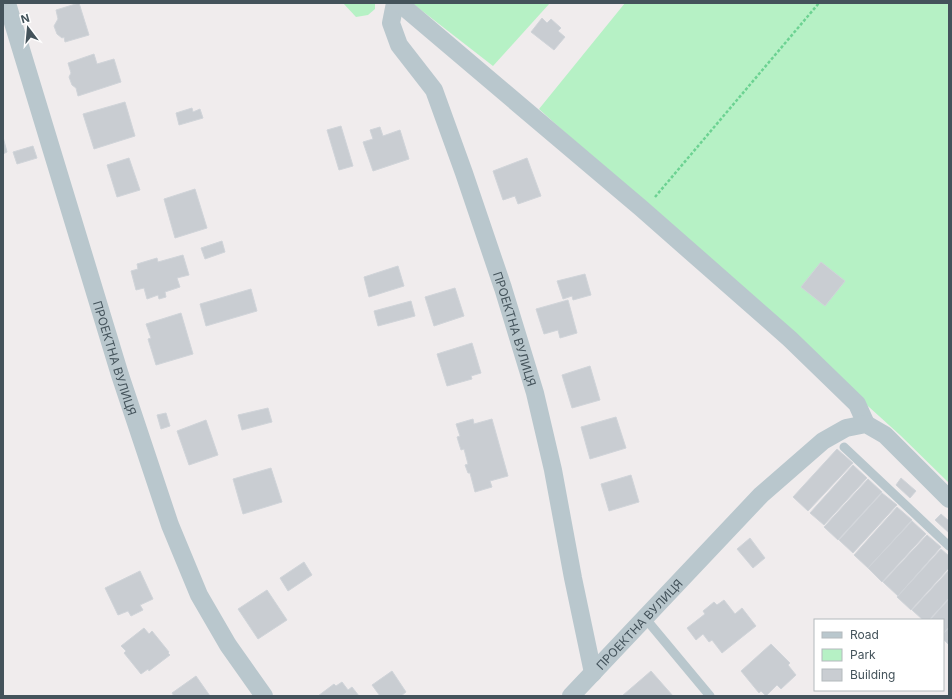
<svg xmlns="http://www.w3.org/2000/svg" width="952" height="699" viewBox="0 0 952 699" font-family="Inter,sans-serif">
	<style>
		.green { fill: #b6f1c5 }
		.building { fill: #c9cdd2; stroke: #d0d4d9 }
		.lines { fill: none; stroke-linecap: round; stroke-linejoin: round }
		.path { stroke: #6cd292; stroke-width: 2.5; stroke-dasharray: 3 2; stroke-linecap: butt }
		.service { stroke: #b9c7cd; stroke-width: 9 }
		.minor { stroke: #b9c7cd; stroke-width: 18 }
		.labels { text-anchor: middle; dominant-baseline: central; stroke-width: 3.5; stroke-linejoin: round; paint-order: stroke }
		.street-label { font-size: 12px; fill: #44535b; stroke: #fff }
	</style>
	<rect width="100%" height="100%" fill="#f0eced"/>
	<g class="green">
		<path d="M343 3H375V9L368 15 356 17Z"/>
		<path d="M412 3H550L493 66Z"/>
		<path d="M625 3H949V483L900 435 539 109Z"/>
	</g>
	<g class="building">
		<path d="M79 3 89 35 65 42 64 37 62 38 57 34 54 26 58 19 56 10Z"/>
		<path d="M542 18 547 23 551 19 561 28 558 31 565 37 554 50 531 32Z"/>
		<path d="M94 54 97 64 114 59 121 82 78 96 76 88 72 85 69 77 71 73 68 63Z"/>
		<path d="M125 102 135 136 94 149 83 114Z"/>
		<path d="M192 108 193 112 200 109 203 118 179 125 176 113Z"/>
		<path d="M341 126 353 166 339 170 327 130Z"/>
		<path d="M380 127 383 136 400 130 409 159 373 171 363 142 373 139 370 130Z"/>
		<path d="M3 137 7 152 3 154Z"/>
		<path d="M33 146 37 158 17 164 13 152Z"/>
		<path d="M129 158 140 190 117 197 107 165Z"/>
		<path d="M527 158 541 196 518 204 515 196 503 200 493 171Z"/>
		<path d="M195 189 207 228 175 238 164 199Z"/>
		<path d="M222 241 225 252 205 259 201 248Z"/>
		<path d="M183 255 189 275 177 278 180 287 165 292 166 297 159 299 158 295 147 299 144 288 136 290 131 271 138 269 137 264 157 258 158 262Z"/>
		<path d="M821 262 845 281 825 306 801 287Z"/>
		<path d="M398 266 404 286 369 297 364 277Z"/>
		<path d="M585 274 591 295 573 300 572 296 563 299 557 281Z"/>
		<path d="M455 288 464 316 434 326 425 297Z"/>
		<path d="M251 289 257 311 206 326 200 304Z"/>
		<path d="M568 300 577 333 560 338 558 330 544 334 536 309Z"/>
		<path d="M411 301 415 316 378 326 374 311Z"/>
		<path d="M181 313 193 354 156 365 148 339 151 338 146 324Z"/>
		<path d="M472 343 481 373 471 376 472 379 447 386 437 354Z"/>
		<path d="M590 366 600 400 572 408 562 375Z"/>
		<path d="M268 408 272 422 242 430 238 415Z"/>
		<path d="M166 413 170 426 161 429 157 415Z"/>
		<path d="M616 417 626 448 590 459 581 427Z"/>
		<path d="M473 419 474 424 492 419 508 476 490 481 492 487 475 492 470 473H468L465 465 468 464 464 449 461 450 457 437 460 436 456 424Z"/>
		<path d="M206 420 218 455 189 465 177 431Z"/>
		<path d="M837 449 853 463 808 511 793 497Z"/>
		<path d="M853 465 867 478 824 525 810 513Z"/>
		<path d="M271 468 282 502 243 514 233 479Z"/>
		<path d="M631 475 639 502 609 511 601 484Z"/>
		<path d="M901 478 916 491 910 498 896 485Z"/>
		<path d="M868 479 882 492 838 540 824 527Z"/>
		<path d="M882 493 897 505 853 553 839 540Z"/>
		<path d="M897 507 912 520 868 568 854 555Z"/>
		<path d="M941 514 949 521V533L935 520Z"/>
		<path d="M912 521 926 534 882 582 868 568Z"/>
		<path d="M927 535 941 547 898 596 883 582Z"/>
		<path d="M750 538 765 558 753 568 737 549Z"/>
		<path d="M941 549 949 556V568L911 610 897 597Z"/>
		<path d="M304 562 312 575 288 591 280 578Z"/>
		<path d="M949 570V598L929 620H923L912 610Z"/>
		<path d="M140 571 153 599 140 605 143 610 131 616 128 611 118 615 105 588Z"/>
		<path d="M267 590 287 620 258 639 238 609Z"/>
		<path d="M949 599V627L943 634V620H930Z"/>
		<path d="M724 600 735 614 742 608 756 626 722 653 712 640 709 642 703 634 696 640 687 628 705 614 703 611 714 602 717 605Z"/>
		<path d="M144 628 149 634 152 631 169 652 168 653 170 655 149 671 148 669 141 674 124 653 126 651 121 646Z"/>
		<path d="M949 628V645L943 639V634Z"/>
		<path d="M771 644 790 663 788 665 796 675 781 689 777 685 766 696 761 691 759 693 741 671Z"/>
		<path d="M392 671 406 692 401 696H380L372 685Z"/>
		<path d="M651 671 673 696H622Z"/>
		<path d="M196 676 210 696H174L172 693Z"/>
		<path d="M342 682 348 690 352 687 359 696H318L334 684 336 686Z"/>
	</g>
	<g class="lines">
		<path class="path" d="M655 197 819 3"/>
		<g class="service">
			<path d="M844 447 949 546"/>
			<path d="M645 618 710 696"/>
		</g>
		<g class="minor">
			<path id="s1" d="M7 3 120 375 170 525 199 595 228 645 264 696"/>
			<path id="s2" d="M395 3 391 23 399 45 434 90 464 173 503 288 535 393 553 470 573 578 593 673"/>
			<path d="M399 3 641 208 790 339 857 404 866 424"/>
			<path id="s3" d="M571 696 761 495 823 441 846 428 866 424 885 435 949 499"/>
		</g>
	</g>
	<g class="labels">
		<g class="street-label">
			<text stroke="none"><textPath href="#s2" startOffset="353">ПРОЕКТНА ВУЛИЦЯ</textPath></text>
			<text stroke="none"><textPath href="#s1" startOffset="371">ПРОЕКТНА ВУЛИЦЯ</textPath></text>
			<text stroke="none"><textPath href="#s3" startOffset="99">ПРОЕКТНА ВУЛИЦЯ</textPath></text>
		</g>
	</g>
	<rect width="952" height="699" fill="none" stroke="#44535b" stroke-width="8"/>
	<rect x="814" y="619" width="130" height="72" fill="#ffffff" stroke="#b4babd"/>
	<rect x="822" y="632" width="20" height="6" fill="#b9c7cd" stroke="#b4babd"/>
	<text x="850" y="639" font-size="12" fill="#44535b">Road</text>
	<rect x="822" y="649" width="20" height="12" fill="#b6f1c5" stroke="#b4babd"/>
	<text x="850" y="659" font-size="12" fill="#44535b">Park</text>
	<rect x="822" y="669" width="20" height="12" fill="#c9cdd2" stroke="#b4babd"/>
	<text x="850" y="679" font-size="12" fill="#44535b">Building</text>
	<g transform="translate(28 28) rotate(344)" stroke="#ffffff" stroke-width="3" paint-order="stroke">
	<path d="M0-3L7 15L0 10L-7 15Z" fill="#44535b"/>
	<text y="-6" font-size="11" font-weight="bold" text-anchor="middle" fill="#44535b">N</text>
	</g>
</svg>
